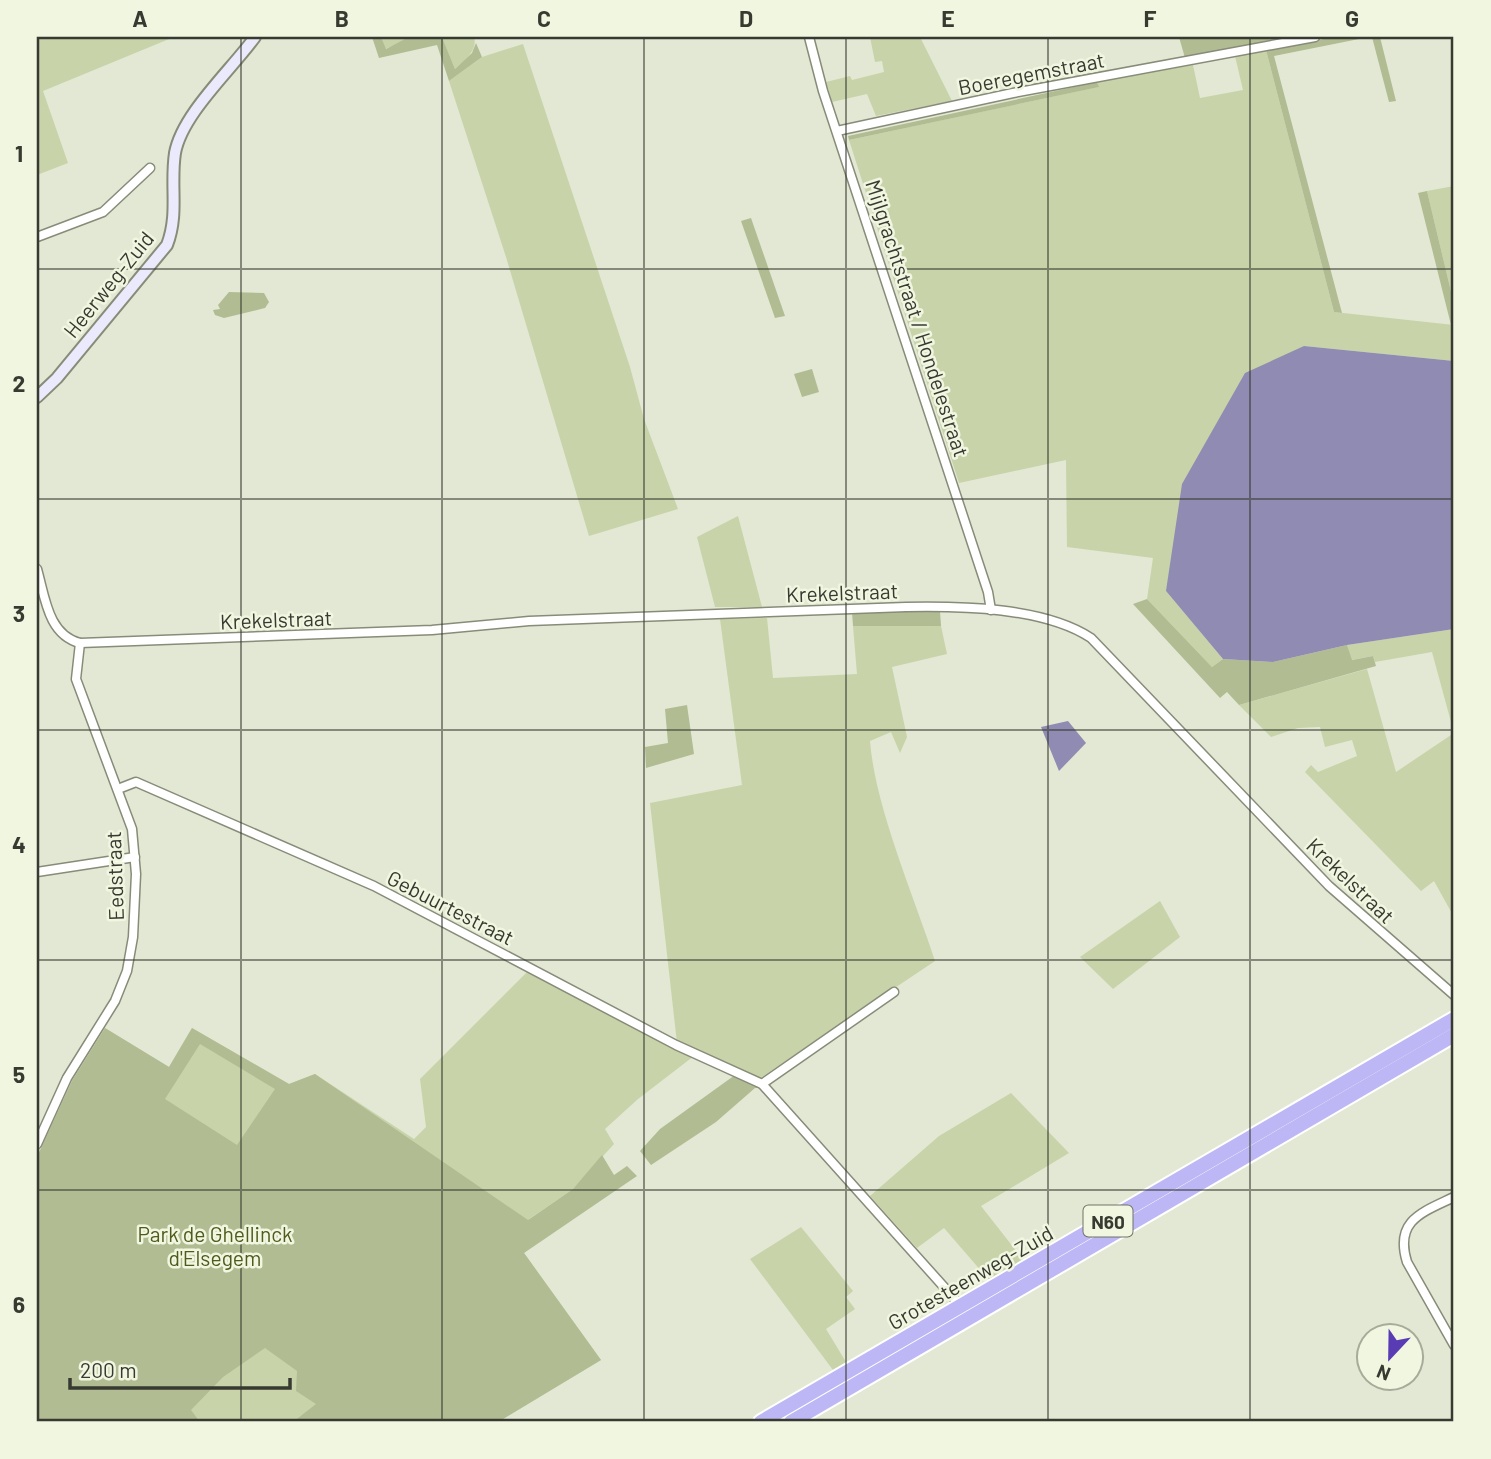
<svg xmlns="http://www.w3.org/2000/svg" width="1491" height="1459" viewBox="0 0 1491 1459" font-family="Barlow,sans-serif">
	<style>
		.green { fill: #c8d3a9 }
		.forest { fill: #b1bc93; fill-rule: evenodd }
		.water { fill: #8f8bb2 }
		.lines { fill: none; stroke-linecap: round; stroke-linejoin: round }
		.street-casing { stroke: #878c79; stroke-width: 11 }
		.secondary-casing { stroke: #878c79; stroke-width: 14 }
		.highway-casing { stroke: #fff; stroke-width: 18 }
		.street { stroke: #fff; stroke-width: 8 }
		.secondary { stroke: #ebe9fc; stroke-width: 10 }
		.highway { stroke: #bdb7f5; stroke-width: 14 }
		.grid { fill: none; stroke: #373a31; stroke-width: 2; stroke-opacity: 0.55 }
		.labels { text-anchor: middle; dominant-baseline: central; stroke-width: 5; stroke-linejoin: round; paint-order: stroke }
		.shield { fill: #f0f6e0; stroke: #6e7266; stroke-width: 2 }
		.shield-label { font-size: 19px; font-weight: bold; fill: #373a31 }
		.street-label { font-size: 21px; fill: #373a31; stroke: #f0f6e0 }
		.park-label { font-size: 21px; fill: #4e5b1c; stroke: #f0f6e0 }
		.neatline { fill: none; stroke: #373a31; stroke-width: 2.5 }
		.grid-label { font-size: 23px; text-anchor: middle; font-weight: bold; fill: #373a31 }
	</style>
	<rect width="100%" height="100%" fill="#e2e8d3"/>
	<g class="green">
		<path d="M37 37H174L43 91 68 163 37 175Z"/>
		<path d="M381 37H414L385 49Z"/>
		<path d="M442 37H474C478 50 465 60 455 69Z"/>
		<path d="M870 37H920L952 101 876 116 867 94 832 102 826 82 850 76 852 80 884 72 882 61 875 62Z"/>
		<path d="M523 44 630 367 644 419 678 509 589 536 506 257 449 81 482 57Z"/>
		<path d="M1266 50 1334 312 1454 325V361L1304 346 1166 591 1223 659 1212 667 1147 599 1153 558 1067 547 1066 460 959 483 849 140 1098 87 1097 82 1193 65 1200 98 1243 90 1235 56Z"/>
		<path d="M1454 186V304L1427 191Z"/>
		<path d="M738 516 762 607H715L697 537Z"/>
		<path d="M767 618 773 678 857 674 853 626H941L947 654 892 667 907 737 900 753 891 732 870 741C875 807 914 896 935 961L759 1079 677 1043 650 803 742 785 720 619Z"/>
		<path d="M1454 629V733L1432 652 1375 662 1373 656 1351 660 1347 645Z"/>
		<path d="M1367 669 1396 772 1454 733V917L1434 881 1421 891 1305 772 1311 765 1318 772 1357 756 1352 740 1325 747 1320 727 1298 728 1271 737 1239 705Z"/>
		<path d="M1160 901 1180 937 1113 989 1080 957Z"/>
		<path d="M529 970 694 1056 638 1099 605 1129 614 1144 573 1189 529 1219 524 1253 601 1360 498 1422H37V1157L72 1081 105 1028 169 1067 192 1028 289 1084 315 1074 414 1139 426 1127 420 1079Z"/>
		<path d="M1011 1093 1069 1153 981 1206 1024 1261 989 1280 944 1228 917 1248 870 1196 939 1136Z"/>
		<path d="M801 1227 853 1291 846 1297 855 1309 826 1329 846 1362 833 1370 750 1259Z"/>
	</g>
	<g class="forest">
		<path d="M372 37H381L386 49 405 39 442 37 455 69 472 53 476 43 482 57 449 81 437 45 379 58Z"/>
		<path d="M1179 37H1295L1185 58Z"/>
		<path d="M1334 37H1369L1274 56 1342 313 1334 312 1266 50Z"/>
		<path d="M1372 37H1380L1396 101 1389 102Z"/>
		<path d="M1097 82 1099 87 849 140 848 136Z"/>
		<path d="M1427 191 1454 304V325H1451L1418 193Z"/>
		<path d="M751 218 785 316 775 318 741 221Z"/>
		<path d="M229 292 264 293 269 302 265 308 224 318 215 315 213 310 220 309 218 305Z"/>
		<path d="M812 369 819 392 802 397 794 374Z"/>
		<path d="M1147 599 1212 667 1223 659 1273 662 1347 645 1352 660 1373 656 1376 666 1239 705 1227 692 1220 698 1133 604Z"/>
		<path d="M940 611 941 626H853L852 612Z"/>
		<path d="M687 705 694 754 646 768 645 747 668 743 665 709Z"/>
		<path d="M105 1028 169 1067 192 1028 289 1084 315 1074 528 1220 573 1189 602 1155 614 1175 627 1166 637 1176 524 1253 601 1360 498 1422H293L316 1404 296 1391 297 1371 265 1348 223 1377 191 1410 200 1422H37V1157L72 1081ZM200 1044 275 1089 237 1145 165 1099Z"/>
		<path d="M735 1075 759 1088H755L716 1122 651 1165 640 1151 660 1129Z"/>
	</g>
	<g class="water">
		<path d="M1304 346 1454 361V629L1347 645 1273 662 1223 659 1166 591 1182 484 1245 373Z"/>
		<path d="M1068 721 1086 743 1059 771 1041 727Z"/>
	</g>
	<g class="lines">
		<defs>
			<g id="street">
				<path d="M809 37 823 91 988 592 991 610"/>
				<path d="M837 131 1013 93 1315 37"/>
				<path d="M37 237 103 212 150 168"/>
				<path d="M37 569C45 597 48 635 80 643L432 630 529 621 906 607C961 606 1044 607 1091 638L1329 886 1454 995"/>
				<path d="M118 789 136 782 374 886 676 1045 762 1084 961 1306"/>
				<path d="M37 872 135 857"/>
				<path d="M762 1084 894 992"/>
				<path d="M37 1144 67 1078 115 1001 127 971 133 937 136 874 132 829 76 679 80 643"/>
				<path d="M1454 1197C1423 1212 1394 1220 1407 1262L1454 1345"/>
			</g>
			<path id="secondary" d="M37 397 57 378 167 245C179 214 170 185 175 153 182 114 232 69 255 37"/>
			<g id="highway">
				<path d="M761 1422 1454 1019"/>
				<path d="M791 1422 1454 1035"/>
			</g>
		</defs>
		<use href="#street" class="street-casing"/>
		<use href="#secondary" class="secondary-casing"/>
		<use href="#highway" class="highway-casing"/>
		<use href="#street" class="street"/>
		<use href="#secondary" class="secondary"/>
		<use href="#highway" class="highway"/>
	</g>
	<path class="grid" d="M241 37V1422M442 37V1422M644 37V1422M846 37V1422M1048 37V1422M1250 37V1422M37 269H1454M37 499H1454M37 730H1454M37 960H1454M37 1190H1454"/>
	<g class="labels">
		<rect class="shield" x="1083.5" y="1205.5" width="49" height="31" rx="5"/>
		<g class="shield-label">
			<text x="1108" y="1221">N60</text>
		</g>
		<g class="street-label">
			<text transform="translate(1031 73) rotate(-11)">Boeregemstraat</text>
			<text transform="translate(108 284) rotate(-51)">Heerweg-Zuid</text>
			<text transform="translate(918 318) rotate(72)">Mijlgrachtstraat / Hondelestraat</text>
			<text transform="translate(842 592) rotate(-2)">Krekelstraat</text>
			<text transform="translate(276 619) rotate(-2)">Krekelstraat</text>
			<text transform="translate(114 876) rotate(-92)">Eedstraat</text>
			<text transform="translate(1351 880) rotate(44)">Krekelstraat</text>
			<text transform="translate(451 907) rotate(27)">Gebuurtestraat</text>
			<text transform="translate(970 1277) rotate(-30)">Grotesteenweg-Zuid</text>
		</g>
		<g class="park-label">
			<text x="215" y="1233">Park de Ghellinck<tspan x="215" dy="24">d'Elsegem</tspan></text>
		</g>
	</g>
	<rect width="1491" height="1459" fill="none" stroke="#f0f6e0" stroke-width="77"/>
	<g transform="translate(1390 1357) rotate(202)"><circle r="33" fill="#f0f6e0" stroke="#a6ab9a" stroke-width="2"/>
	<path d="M0-5L12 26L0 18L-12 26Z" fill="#593bb3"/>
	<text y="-10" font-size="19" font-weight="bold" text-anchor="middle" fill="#373a31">N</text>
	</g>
	<path d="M70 1378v10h220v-10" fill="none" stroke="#373a31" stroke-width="3.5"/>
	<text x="80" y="1378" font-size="21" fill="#373a31" stroke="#f0f6e0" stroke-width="5" paint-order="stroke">200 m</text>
	<rect x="38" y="38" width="1414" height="1382" class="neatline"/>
	<g class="grid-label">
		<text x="140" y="27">A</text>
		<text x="342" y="27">B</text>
		<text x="544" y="27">C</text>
		<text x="746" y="27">D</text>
		<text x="948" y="27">E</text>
		<text x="1150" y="27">F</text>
		<text x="1352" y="27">G</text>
		<text x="19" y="162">1</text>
		<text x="19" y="392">2</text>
		<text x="19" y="622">3</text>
		<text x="19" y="853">4</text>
		<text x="19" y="1083">5</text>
		<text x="19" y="1313">6</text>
	</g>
</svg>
